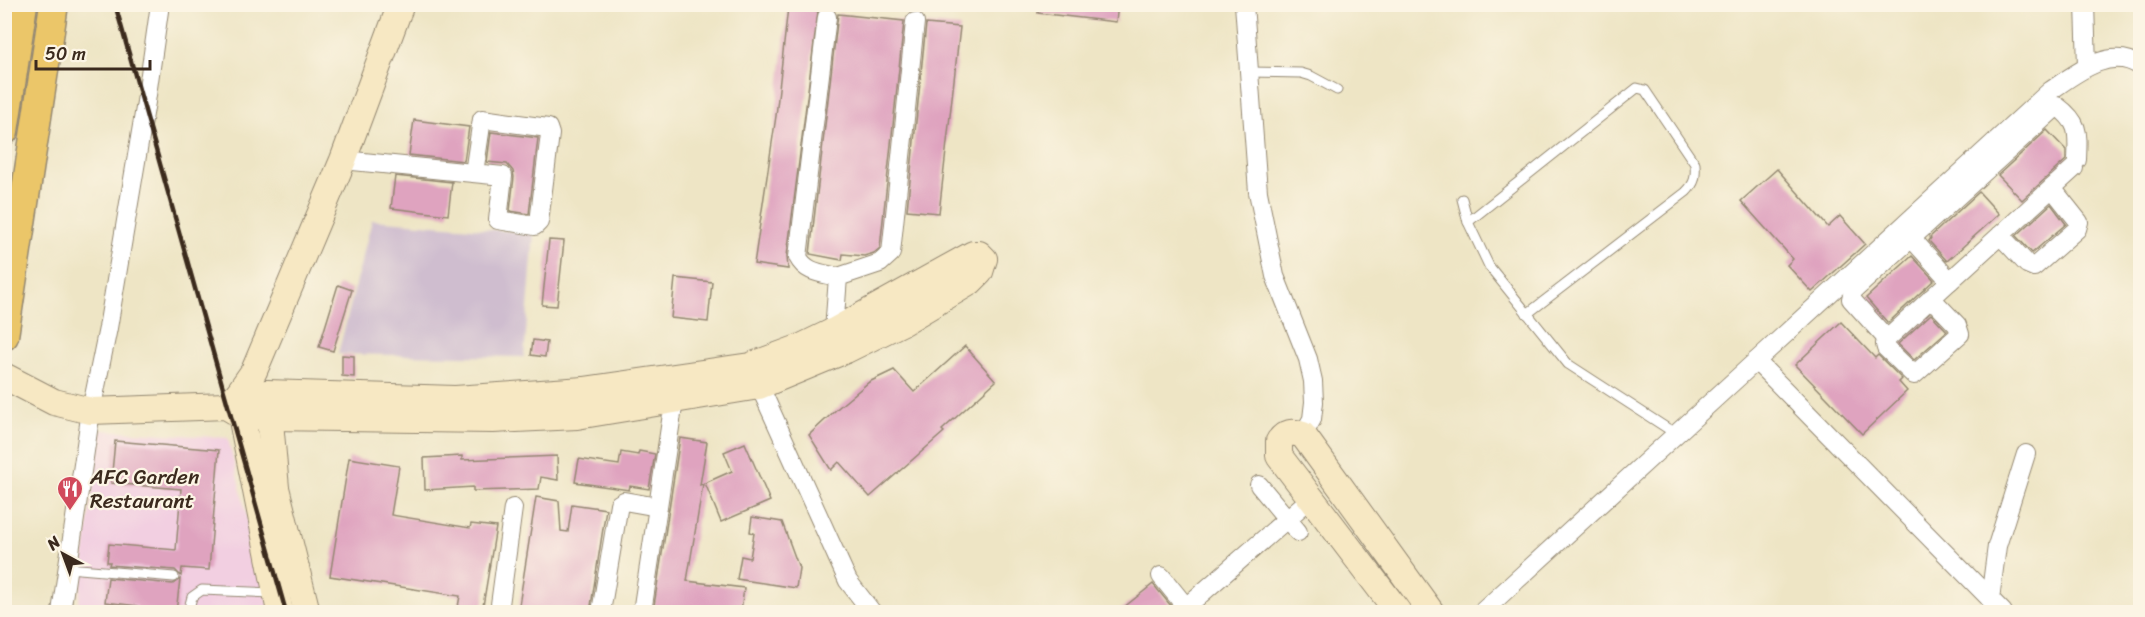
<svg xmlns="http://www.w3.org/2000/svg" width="2145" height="617" viewBox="0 0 2145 617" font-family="Sriracha,sans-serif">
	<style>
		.built { fill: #f2cfe1 }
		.industrial { fill: #cfbdcf }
		.building { fill: #dfa3bf }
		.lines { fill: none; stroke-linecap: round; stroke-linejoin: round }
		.lane-casing { stroke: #948872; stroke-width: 11 }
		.street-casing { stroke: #948872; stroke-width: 20 }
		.secondary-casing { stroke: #948872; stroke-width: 28 }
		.primary-casing { stroke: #948872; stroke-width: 31 }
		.lane { stroke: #fff; stroke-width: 9 }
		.street { stroke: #fff; stroke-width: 18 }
		.secondary { stroke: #f7e8c3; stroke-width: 26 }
		.primary { stroke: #ebc669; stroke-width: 28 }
		.rail { stroke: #3b2a1e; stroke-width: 4.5 }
		.labels { text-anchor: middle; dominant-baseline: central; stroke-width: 4.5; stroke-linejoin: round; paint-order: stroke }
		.poi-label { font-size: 21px; fill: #3b2a1e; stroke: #fcf5e5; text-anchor: start }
	</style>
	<rect width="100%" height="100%" fill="#fcf5e5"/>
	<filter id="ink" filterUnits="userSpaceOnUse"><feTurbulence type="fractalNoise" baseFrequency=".0167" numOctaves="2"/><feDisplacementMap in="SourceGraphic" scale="12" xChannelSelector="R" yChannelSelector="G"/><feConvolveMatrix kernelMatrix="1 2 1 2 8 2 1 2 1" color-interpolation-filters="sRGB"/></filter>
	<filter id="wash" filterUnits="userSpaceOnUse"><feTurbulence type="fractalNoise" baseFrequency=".008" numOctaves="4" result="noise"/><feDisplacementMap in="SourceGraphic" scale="24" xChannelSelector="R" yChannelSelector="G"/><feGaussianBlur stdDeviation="1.35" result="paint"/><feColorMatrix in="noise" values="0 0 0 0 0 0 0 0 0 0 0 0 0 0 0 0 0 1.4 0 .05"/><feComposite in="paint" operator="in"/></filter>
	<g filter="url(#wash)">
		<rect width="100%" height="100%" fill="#eee5c5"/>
		<path class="built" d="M100 430 228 438 270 612H104L78 607Z"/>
		<path class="industrial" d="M372 220 534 233 524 357 338 354Z"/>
		<g id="blocks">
			<g class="building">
				<path d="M1038 4H1118L1116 22 1038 13Z"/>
				<path d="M788 7 818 11 787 256 788 269 754 264 776 116Z"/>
				<path d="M838 14 904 21 880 248 874 253 864 256 843 254 842 260 810 254Z"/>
				<path d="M926 24 960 27 939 213 907 210Z"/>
				<path d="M414 120 469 127 464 161 409 155Z"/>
				<path d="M2047 130 2066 150V160L2022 200 1998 175Z"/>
				<path d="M491 132 538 138 529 214 510 211 514 177 513 171 507 164 487 162Z"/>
				<path d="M1777 169 1828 227 1840 216 1865 244 1812 292 1787 265 1793 259 1741 201Z"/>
				<path d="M395 176 452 182 448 215 391 208Z"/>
				<path d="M1979 192 1999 214 1947 261 1929 241 1931 238 1930 237Z"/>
				<path d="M2051 204 2066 224 2032 253 2016 236Z"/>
				<path d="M549 240 564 241 557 306 542 305Z"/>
				<path d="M1912 256 1934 280 1888 323 1866 298Z"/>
				<path d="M675 278 712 282 708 322 671 318Z"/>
				<path d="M338 285 352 290 333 351 319 347Z"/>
				<path d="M1931 314 1947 331 1914 360 1898 344Z"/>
				<path d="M1841 322 1875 358 1878 355 1902 379 1899 382 1907 391 1862 434 1795 365Z"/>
				<path d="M533 340 547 342 545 357 531 355Z"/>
				<path d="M965 346 996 381 942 430 944 432 870 497 839 462 831 470 809 435 839 407 869 382 894 370 914 392Z"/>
				<path d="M342 355 354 356V377L342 376Z"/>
				<path d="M680 438 707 442 700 485 703 484 687 581 744 588 741 612H653Z"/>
				<path d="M115 441 219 450 209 570 182 568 181 576 175 570 109 565 110 562H107L109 544 176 550 181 489 111 483Z"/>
				<path d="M745 443 770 501 721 522 705 483 732 471 724 452Z"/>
				<path d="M639 451 655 454 649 489 630 486 629 490 575 482 579 459 619 465 621 452 638 455Z"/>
				<path d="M462 456V460L557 456 558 480 541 477 539 489 473 491V487L425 490 424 458Z"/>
				<path d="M349 458 399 466 391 515 470 528 471 524 496 527 482 612H457L460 596 330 576Z"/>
				<path d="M536 497 559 501 561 531 568 532 572 504 606 509 590 612H572L544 608 543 612H518Z"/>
				<path d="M752 517 782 522 799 568 796 588 737 579 741 556 750 558 754 533 750 532Z"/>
				<path d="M108 578 173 584 180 579 176 612H136L137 606 105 602Z"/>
				<path d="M1153 584 1176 612H1118Z"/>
			</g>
		</g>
	</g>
	<g filter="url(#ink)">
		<use href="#blocks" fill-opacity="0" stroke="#948872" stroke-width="1.5"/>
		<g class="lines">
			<defs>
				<g id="lane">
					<path d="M1249 72 1301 73 1311 76 1337 90"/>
					<path d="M1462 199 1468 222 1489 266 1568 364 1676 434"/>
					<path d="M1468 222 1637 88 1645 90 1695 164C1696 177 1695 183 1686 192L1527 314"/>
					<path d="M68 568 174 577"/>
					<path d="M188 612 192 597 202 590 273 593"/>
				</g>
				<g id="street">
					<path d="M1244 4 1258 192 1275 276 1308 359 1313 381 1314 402 1312 419 1303 435"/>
					<path d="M2085 4 2087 66"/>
					<path d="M827 17 798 257C806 273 822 273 838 277"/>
					<path d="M343 160C396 165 449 171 503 176L498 220 535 226 539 222 550 134 548 128 482 119 474 173"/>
					<path d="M2052 188 2074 168"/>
					<path d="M1905 231 1950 281 1887 339 1885 344 1886 348 1914 375 1960 334 1957 325 1931 298"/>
					<path d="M1950 281 2052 188 2079 222 2077 229 2034 267 2027 264 2000 235"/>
					<path d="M839 339 834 331 838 277 880 263 891 253 915 22"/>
					<path d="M1887 339 1851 299 1853 291 2057 106C2080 123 2078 133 2077 160"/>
					<path d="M1756 361 2050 91C2075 74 2110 45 2140 66"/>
					<path d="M755 376 848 581 872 612"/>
					<path d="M1259 485 1298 532"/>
					<path d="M1161 576 1190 612"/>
					<path d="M1990 599 1997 546 2026 454"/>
					<path d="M1186 607 1311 498"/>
					<path d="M61 612 91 411 108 328 146 102 160 4"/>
					<path d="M499 612 513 508"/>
					<path d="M601 612 619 504 624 501 658 507"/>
					<path d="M642 612 674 401"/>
					<path d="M1482 612 1756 361 2003 612"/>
				</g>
				<g id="secondary">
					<path d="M4 376 54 402 91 411 226 406 241 415 268 417 493 420 577 416 759 386 846 350 903 322 970 282 980 272 984 259 979 254H973L834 331 801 347 750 366 584 390 455 399 267 393 238 394 226 406"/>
					<path d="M268 400 276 488 307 612"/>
					<path d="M280 612 241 415 238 394 254 371 343 160 401 4"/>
					<path d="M1398 612 1279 456V441C1286 432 1292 431 1303 435L1431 612"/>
				</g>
				<g id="primary">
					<path d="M4 131 23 4"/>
					<path d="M4 336 54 4"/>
				</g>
			</defs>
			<use href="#lane" class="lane-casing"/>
			<use href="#street" class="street-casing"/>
			<use href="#secondary" class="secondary-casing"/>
			<use href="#primary" class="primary-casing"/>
			<use href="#lane" class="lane"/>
			<use href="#street" class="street"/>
			<use href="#secondary" class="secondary"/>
			<use href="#primary" class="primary"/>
			<path class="rail" d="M115 4 286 612"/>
		</g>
	</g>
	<defs>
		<symbol id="restaurant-pin" viewBox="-11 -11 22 30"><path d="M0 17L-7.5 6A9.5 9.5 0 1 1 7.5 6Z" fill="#d1495b" stroke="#fcf5e5"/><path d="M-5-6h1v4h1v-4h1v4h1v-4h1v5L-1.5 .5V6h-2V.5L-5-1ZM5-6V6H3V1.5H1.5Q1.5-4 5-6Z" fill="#fff"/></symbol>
	</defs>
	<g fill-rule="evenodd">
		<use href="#restaurant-pin" x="55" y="474" width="30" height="40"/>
	</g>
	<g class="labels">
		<g class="poi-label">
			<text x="90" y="477">AFC Garden<tspan x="90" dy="24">Restaurant</tspan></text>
		</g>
	</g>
	<rect width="2145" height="617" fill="none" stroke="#fcf5e5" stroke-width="24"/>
	<g transform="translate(63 554) rotate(319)" stroke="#fcf5e5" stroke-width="4.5" paint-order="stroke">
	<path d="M0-4.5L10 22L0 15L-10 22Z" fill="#3b2a1e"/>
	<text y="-9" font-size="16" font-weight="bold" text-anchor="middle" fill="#3b2a1e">N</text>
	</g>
	<path d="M36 60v9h114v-9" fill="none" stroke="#3b2a1e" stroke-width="3"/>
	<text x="45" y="60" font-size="18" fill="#3b2a1e" stroke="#fcf5e5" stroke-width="4.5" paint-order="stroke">50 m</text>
</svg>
